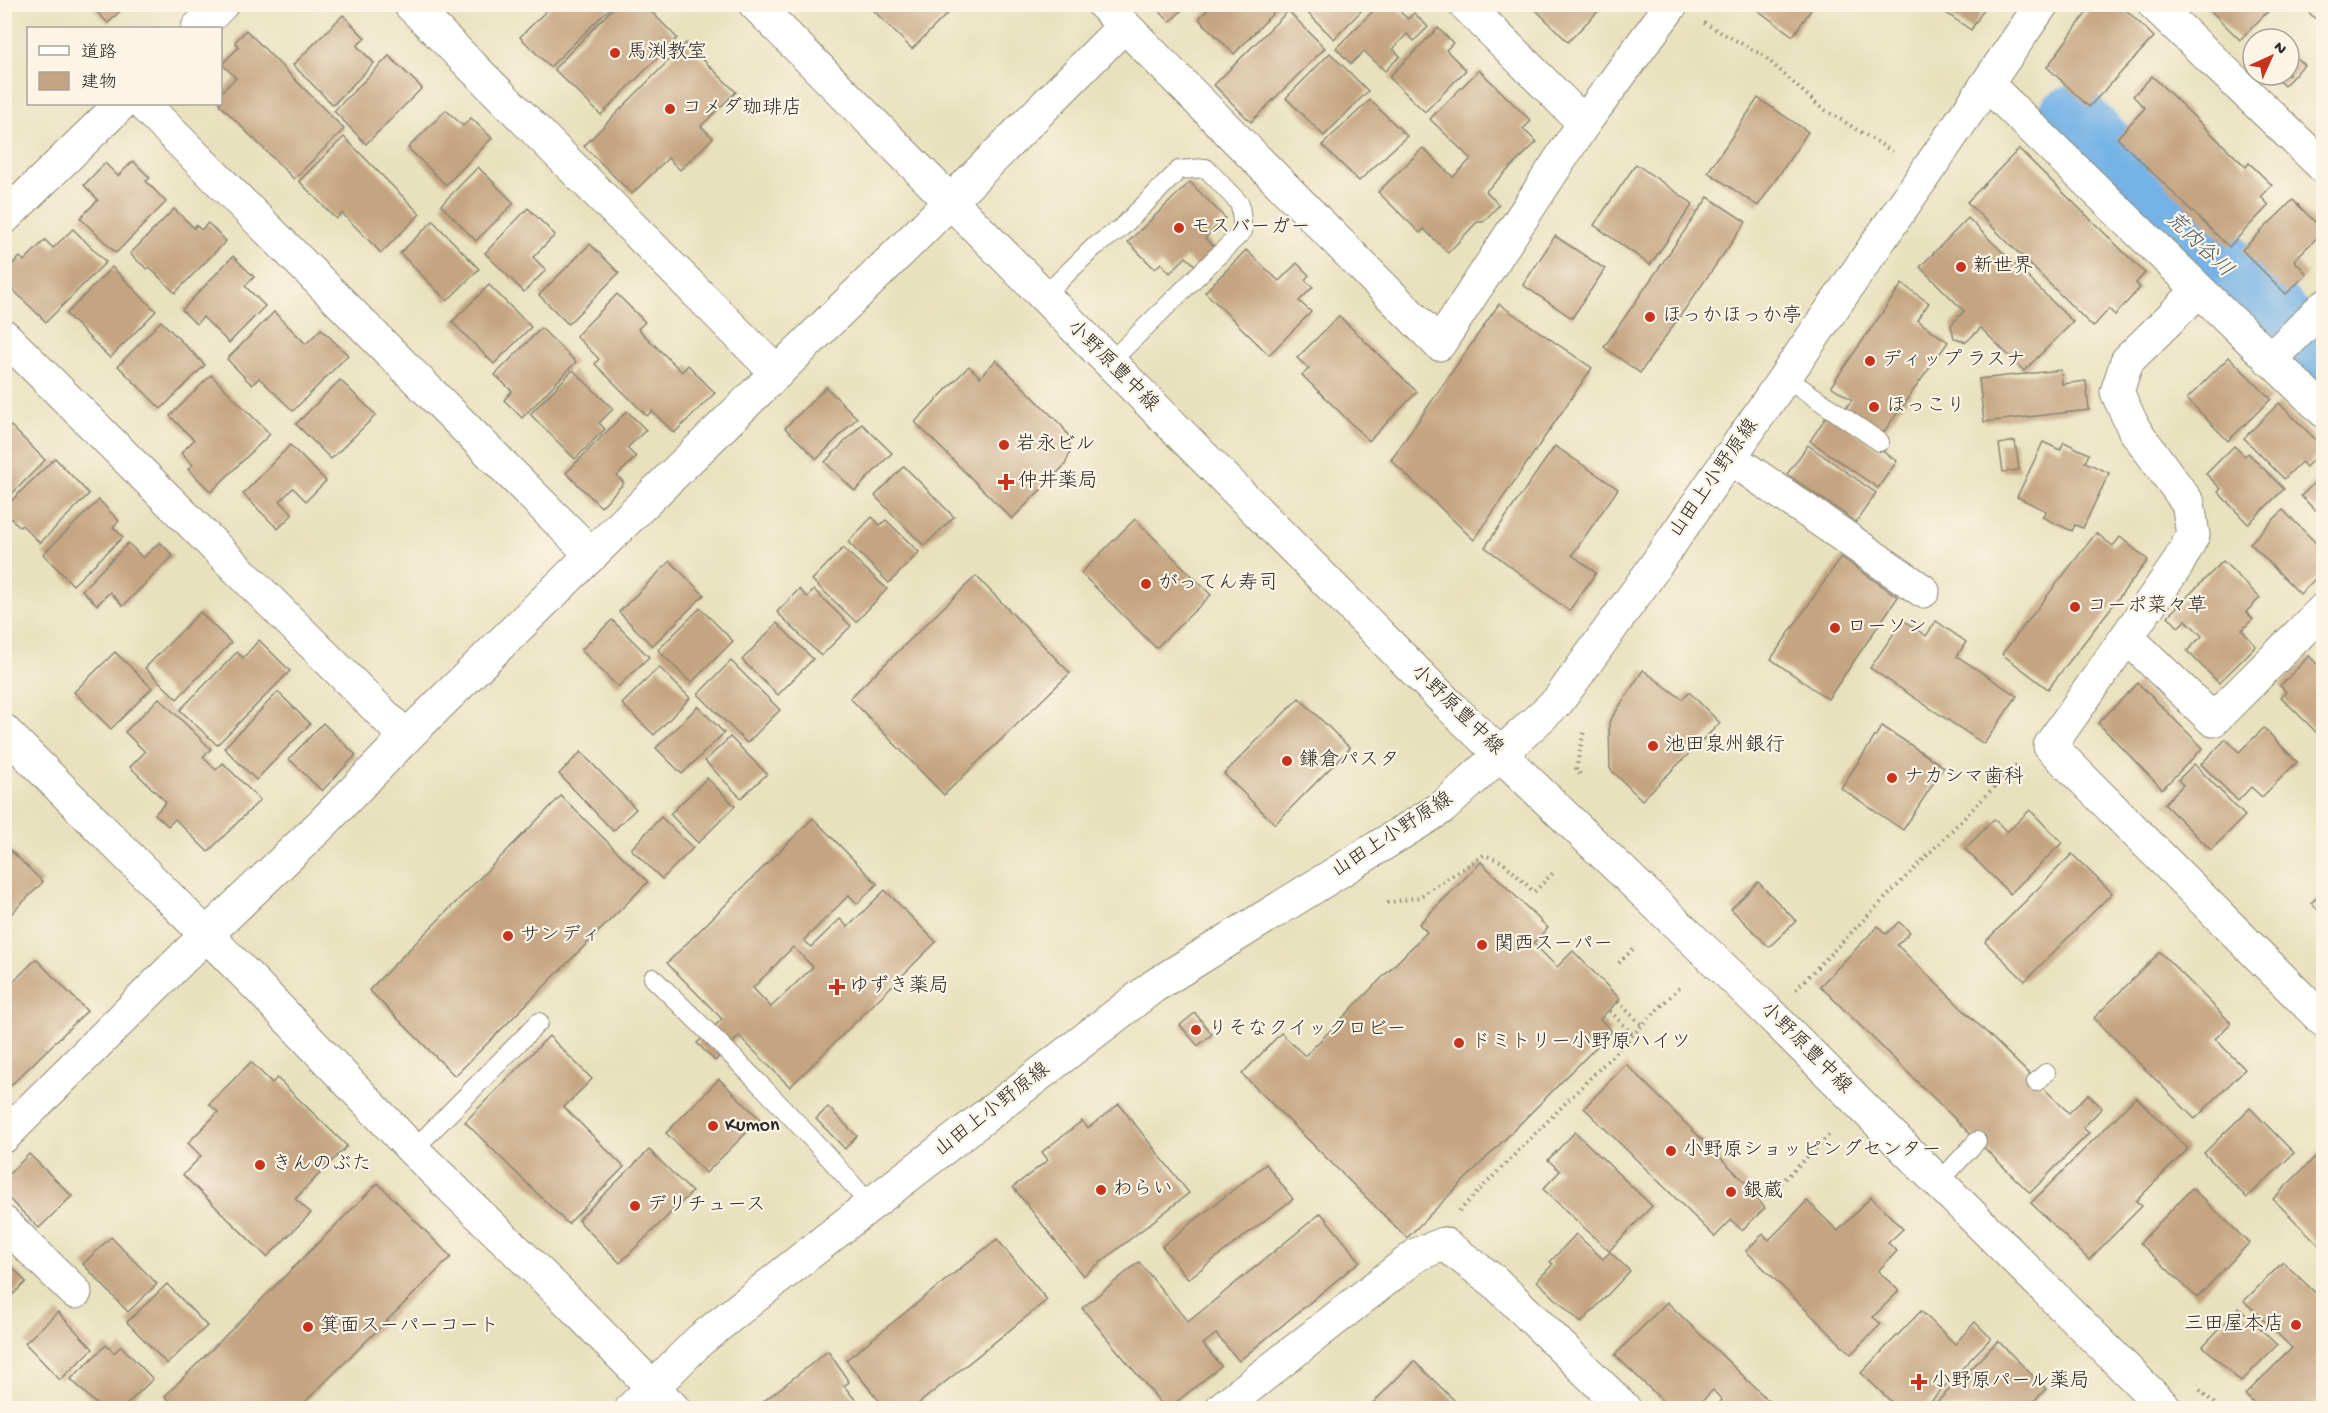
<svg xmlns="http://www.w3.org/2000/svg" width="2328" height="1413" viewBox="0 0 2328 1413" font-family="'Gochi Hand','Klee One',sans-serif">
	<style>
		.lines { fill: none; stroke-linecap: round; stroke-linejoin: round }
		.river { stroke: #74b2e6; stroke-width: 74 }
		.building { fill: #c5a481; fill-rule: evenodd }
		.service-casing { stroke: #8a8674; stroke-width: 20 }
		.minor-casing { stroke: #8a8674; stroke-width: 35 }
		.tertiary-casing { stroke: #8a8674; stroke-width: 35 }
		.secondary-casing { stroke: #8a8674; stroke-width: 35 }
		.path { stroke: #8a8674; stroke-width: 4; stroke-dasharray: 1.5 4.5; stroke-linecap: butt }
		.service { stroke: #fff; stroke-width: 18 }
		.minor { stroke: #fff; stroke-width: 33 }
		.tertiary { stroke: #fff; stroke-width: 33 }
		.secondary { stroke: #fff; stroke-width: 33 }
		.poi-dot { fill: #c8321e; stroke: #fcf5e5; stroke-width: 2 }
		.labels { text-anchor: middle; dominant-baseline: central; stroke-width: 4.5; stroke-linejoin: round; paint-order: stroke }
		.poi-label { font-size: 20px; fill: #2b2b2b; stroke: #fcf5e5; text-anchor: start }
		.street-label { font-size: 20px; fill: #2b2b2b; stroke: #fcf5e5 }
		.water-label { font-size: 21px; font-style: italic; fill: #455a6c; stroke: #fcf5e5 }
	</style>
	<rect width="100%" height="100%" fill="#fcf5e5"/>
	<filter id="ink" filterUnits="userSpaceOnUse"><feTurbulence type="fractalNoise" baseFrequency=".0167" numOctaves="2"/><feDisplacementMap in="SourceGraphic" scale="12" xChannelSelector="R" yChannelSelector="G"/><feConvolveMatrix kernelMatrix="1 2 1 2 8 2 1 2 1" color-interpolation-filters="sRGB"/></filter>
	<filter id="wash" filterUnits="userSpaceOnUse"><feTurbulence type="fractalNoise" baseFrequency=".008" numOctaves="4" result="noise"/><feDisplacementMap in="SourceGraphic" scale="24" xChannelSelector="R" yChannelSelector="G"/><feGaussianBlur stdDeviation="1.35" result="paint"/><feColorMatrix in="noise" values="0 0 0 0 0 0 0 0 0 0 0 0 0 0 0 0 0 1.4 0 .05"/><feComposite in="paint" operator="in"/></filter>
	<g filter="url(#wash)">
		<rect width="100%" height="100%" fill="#e8e1be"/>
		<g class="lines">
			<path class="river" d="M2072 123 2324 369"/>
		</g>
		<g id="blocks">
			<g class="building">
				<path d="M89 4H127L108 23Z"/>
				<path d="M553 4H609L611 7 550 67 520 37Z"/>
				<path d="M617 4H644L677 38 601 115 554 69Z"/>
				<path d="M1152 4H1188L1170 22Z"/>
				<path d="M1213 4H1282L1234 54 1199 19Z"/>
				<path d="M1302 4H1368L1334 39 1301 6Z"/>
				<path d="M1380 4H1403L1398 10 1408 19 1414 13 1428 27 1414 41 1407 34 1393 49 1400 56 1385 71 1364 51 1351 64 1336 48Z"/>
				<path d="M1530 4H1605L1568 42Z"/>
				<path d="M1749 4H1815L1793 36Z"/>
				<path d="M1933 4H1987L1971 30Z"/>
				<path d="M2093 4H2120L2154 37 2089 107 2047 67Z"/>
				<path d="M2204 4H2269L2272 7 2240 40Z"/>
				<path d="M868 5H956L912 49Z"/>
				<path d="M2301 5H2324V27Z"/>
				<path d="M1288 11 1325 48 1251 122 1214 85Z"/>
				<path d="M343 15 365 38 357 46 374 63 333 105 293 65Z"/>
				<path d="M1438 28 1453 43 1446 50 1466 70 1425 112 1389 77Z"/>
				<path d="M246 30 344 129 294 179 220 105V93L236 78 222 64 239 47 235 42Z"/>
				<path d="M686 43 736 92 701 126 713 138 680 170 668 158 632 194 584 146Z"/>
				<path d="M2289 51 2304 65 2284 86 2273 75H2289Z"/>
				<path d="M1330 53 1368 91 1324 136 1286 98Z"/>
				<path d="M389 56 422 88 366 144 334 111Z"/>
				<path d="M1479 70 1531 121 1523 129 1537 142 1486 191 1499 205 1483 222H1477L1448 253 1424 229 1420 233 1378 192 1423 148 1453 177 1471 159 1430 119Z"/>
				<path d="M2152 76 2246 167 2249 163 2272 185 2261 197 2269 205 2229 247 2117 138 2145 108 2133 96Z"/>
				<path d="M1758 98 1808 132 1758 206 1708 172Z"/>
				<path d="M1370 100 1407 136 1359 181 1322 145Z"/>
				<path d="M446 110 463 126 471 118 492 138 446 185 408 148Z"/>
				<path d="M344 137 420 214 381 253 342 213 336 219 299 181Z"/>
				<path d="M2019 149 2145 273 2136 283 2140 288 2115 315 2109 309 2093 327 1967 202Z"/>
				<path d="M133 161 150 178 146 181 166 202 116 253 80 218 98 200 84 185 105 163 118 176Z"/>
				<path d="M1636 164 1693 204 1650 265 1594 225Z"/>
				<path d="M478 167 514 203 476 241 441 205Z"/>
				<path d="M1190 182 1225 218 1205 238 1217 250 1198 268 1186 257 1170 273 1161 263 1155 269 1128 242Z"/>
				<path d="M1708 197 1746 222 1640 373 1604 347Z"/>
				<path d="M2293 200 2324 231 2294 260 2307 274 2286 294 2242 250Z"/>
				<path d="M528 208 555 235 533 257 546 270 524 292 485 253Z"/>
				<path d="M174 209 194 228 196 225 201 230 208 223 226 241 175 293 149 267 147 269 130 254Z"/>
				<path d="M1968 218 2073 322 2024 371 1981 328 1966 342 1954 338 1951 325 1964 311 1920 267Z"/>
				<path d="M433 221 479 269 447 301 400 253Z"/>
				<path d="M73 229 106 262 46 322 4 281V272L20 257 24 261 45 240 53 248Z"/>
				<path d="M1555 236 1605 269 1572 318 1523 285Z"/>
				<path d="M590 244 619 273 568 324 539 295Z"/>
				<path d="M1246 250 1279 281 1297 263 1309 275 1305 280 1313 287 1299 301 1311 312 1269 355 1205 292Z"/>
				<path d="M233 256 254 277 245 286 265 306 229 343 203 317 196 324 182 310Z"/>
				<path d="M112 267 156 311 110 358 66 314Z"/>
				<path d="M1902 284 1929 303 1917 320 1948 342 1881 436 1844 410 1852 400 1831 386Z"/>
				<path d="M489 285 531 327 494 364 452 322Z"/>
				<path d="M617 294 645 322 638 329 682 372 688 365 715 393 674 433 652 411 647 416 595 364 599 359 576 336Z"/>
				<path d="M1499 304 1592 368 1474 540 1391 460Z"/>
				<path d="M274 312 306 344 321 329 348 355 293 411 259 378 252 385 227 359Z"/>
				<path d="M1339 316 1417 392 1369 441 1302 375 1309 369 1297 358Z"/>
				<path d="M161 321 205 365 161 409 118 366Z"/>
				<path d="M541 328 576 362 522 418 504 400 512 391 495 375Z"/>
				<path d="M2229 357 2271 399 2228 441 2187 399Z"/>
				<path d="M996 360 1062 426 1070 438V452L1065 465 1012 519 915 422 969 366 980 377Z"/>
				<path d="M573 370 613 409 599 423 605 429 575 459 530 414Z"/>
				<path d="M2061 370 2062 384 2086 381 2089 410 1984 422 1979 379Z"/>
				<path d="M211 375 270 434 211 492 188 469 193 465 181 453 194 440 170 416Z"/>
				<path d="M340 380 376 415 331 459 296 424Z"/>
				<path d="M826 387 857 418 817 459 785 428Z"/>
				<path d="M2279 403 2324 448 2306 467 2301 462 2284 479 2244 438Z"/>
				<path d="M627 411 646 430 627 448 636 457 617 476 624 483 601 507 566 473Z"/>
				<path d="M1828 414 1897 461 1878 488 1810 441Z"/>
				<path d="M862 424 892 453 855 491 825 462Z"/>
				<path d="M11 426 45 460 4 502V433Z"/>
				<path d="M2015 441 2019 470 2003 472 1999 444Z"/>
				<path d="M2043 442 2060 450 2064 442 2089 454 2085 462 2109 473 2083 528 2075 525 2072 531 2042 517 2046 511 2017 497Z"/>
				<path d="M290 445 326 481 306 501 293 488 280 501 293 514 278 529 243 494Z"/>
				<path d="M1808 445 1876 493 1856 522 1787 474Z"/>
				<path d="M1555 446 1618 489 1572 555 1596 573 1569 611 1485 547Z"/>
				<path d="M2234 446 2245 456 2248 453 2284 489 2248 524 2218 492 2221 489 2206 474Z"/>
				<path d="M55 458 89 494 40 543 22 525 20 527 4 512V508Z"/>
				<path d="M904 466 954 517 924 546 875 496Z"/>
				<path d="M2324 473V501L2315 510 2301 496Z"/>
				<path d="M99 500 119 521 113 527 123 537 73 585 43 554Z"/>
				<path d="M2283 510 2324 551V570L2300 594 2250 543Z"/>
				<path d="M872 517 880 525 886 520 919 552 889 583 848 542Z"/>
				<path d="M1135 519 1211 595 1156 648 1081 573Z"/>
				<path d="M2096 533 2113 546 2120 537 2148 560 2048 689 2002 654Z"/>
				<path d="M160 542 173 556 123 606 110 592 97 605 82 590 128 543 143 558Z"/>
				<path d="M843 548 887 589 856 622 812 580Z"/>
				<path d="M1841 557 1898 597 1828 699 1771 659Z"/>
				<path d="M670 561 704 595 652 646 619 612Z"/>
				<path d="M2223 561 2260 598 2246 612 2253 619 2242 630 2256 646 2219 683 2187 651 2202 636 2186 620 2178 627 2168 616Z"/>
				<path d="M976 576 1070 673 944 795 850 698Z"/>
				<path d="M799 589 807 597 814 590 851 626 821 656 777 612Z"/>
				<path d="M700 608 733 641 691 683 658 650Z"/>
				<path d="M200 612 231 643 177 699 145 668Z"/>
				<path d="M612 620 649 657 618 687 581 650Z"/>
				<path d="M1903 620 1926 636 1936 621 1966 642 1957 656 2017 696 1984 744 1870 668Z"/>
				<path d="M777 623 813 659 778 695 742 660Z"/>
				<path d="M259 640 290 671 217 745 180 710 237 652 243 658Z"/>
				<path d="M115 652 152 688 111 729 74 692Z"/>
				<path d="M2309 656 2324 671V740L2281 697 2286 692 2280 686Z"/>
				<path d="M731 661 780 710 747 743 698 694Z"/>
				<path d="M659 667 690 698 654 735 622 704Z"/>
				<path d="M1643 670 1682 699 1689 692 1720 723 1642 800 1610 769 1609 722Z"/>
				<path d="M2138 683 2203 748 2162 789 2098 723Z"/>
				<path d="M278 692 310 724 256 780 224 748Z"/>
				<path d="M159 698 211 749 203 757 216 770 223 763 260 800 208 852 175 819 168 826 155 814 166 802 130 767 145 752 125 732Z"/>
				<path d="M1299 698 1350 748 1275 824 1224 774Z"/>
				<path d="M698 706 724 733 682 774 656 748Z"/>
				<path d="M323 723 356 755 322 791 289 759Z"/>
				<path d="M1882 726 1944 767 1903 830 1841 788Z"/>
				<path d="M2264 728 2297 762 2262 797 2251 787 2238 801 2201 764 2226 739 2239 752Z"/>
				<path d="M730 737 767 774 741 798 705 761Z"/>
				<path d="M581 752 636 809 613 831 559 774Z"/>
				<path d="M2194 764 2245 816 2211 850 2164 804 2183 785 2178 780Z"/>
				<path d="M707 778 735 806 698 843 670 814Z"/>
				<path d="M561 796 648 882 455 1076 369 990Z"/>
				<path d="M2030 810 2062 843 2010 894 1965 849 1994 819 2007 832Z"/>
				<path d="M661 817 693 848 662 879 631 849Z"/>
				<path d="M813 818 877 884 857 904 849 895 804 940 811 947 840 919 848 927 885 890 936 942 790 1087 739 1036 715 1061 697 1043 722 1019 667 963ZM793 947 813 967 771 1007 753 988Z"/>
				<path d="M4 844 43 882 4 921Z"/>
				<path d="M2072 854 2112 893 2025 981 1985 942Z"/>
				<path d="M1481 862 1548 928 1533 943 1557 967 1573 951 1620 999 1600 1019 1612 1031 1407 1238 1242 1074 1281 1033 1305 1056 1427 932 1419 924Z"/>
				<path d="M1758 882 1796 921 1769 947 1731 909Z"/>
				<path d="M2324 891V916L2311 903Z"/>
				<path d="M1899 922 1910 932 1897 945 2069 1113 2088 1094 2102 1108 2083 1128 2089 1133 2030 1193 1820 986 1878 926 1886 934Z"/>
				<path d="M2160 952 2231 1023 2215 1039 2245 1069 2195 1119 2094 1018Z"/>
				<path d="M36 959 87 1011 4 1092V991Z"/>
				<path d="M1195 1013 1212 1034 1198 1046 1180 1025Z"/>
				<path d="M549 1036 592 1079 564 1107 624 1167 568 1224 465 1122Z"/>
				<path d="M251 1062 272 1083 277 1078 347 1146 295 1199 311 1213 267 1257 183 1175 201 1156 188 1143 218 1112 209 1104Z"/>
				<path d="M1626 1064 1758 1195 1755 1198 1765 1208 1742 1230 1731 1220 1715 1237 1584 1108Z"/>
				<path d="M719 1079 760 1119 706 1173 666 1133Z"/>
				<path d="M2136 1097 2188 1149 2136 1201 2142 1206 2089 1260 2031 1203Z"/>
				<path d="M1119 1104 1189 1193 1083 1276 1013 1187 1048 1160 1042 1152 1065 1134 1082 1121 1088 1128Z"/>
				<path d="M828 1107 857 1136 845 1149 816 1119Z"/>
				<path d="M2250 1108 2294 1153 2247 1198 2204 1153Z"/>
				<path d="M1575 1132 1652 1206 1609 1251 1543 1189 1560 1171 1548 1160Z"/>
				<path d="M2324 1148V1250L2273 1199Z"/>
				<path d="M649 1150 692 1192 620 1263 578 1220Z"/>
				<path d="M29 1154 72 1196 39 1228 4 1194V1179Z"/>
				<path d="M1266 1164 1293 1199 1188 1279 1162 1246Z"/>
				<path d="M378 1183 451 1257 299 1408H177L165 1396Z"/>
				<path d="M2192 1188 2249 1243 2197 1298 2140 1243Z"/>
				<path d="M1871 1197 1903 1229 1888 1243 1897 1251 1878 1271 1899 1291 1873 1317 1881 1324 1851 1354 1746 1251 1763 1234 1769 1240 1807 1201 1838 1231Z"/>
				<path d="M1321 1213 1360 1261 1239 1361 1216 1334 1203 1344 1221 1366 1169 1408H1165L1082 1308 1139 1262 1188 1322Z"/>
				<path d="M1576 1234 1603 1259 1610 1252 1630 1271 1581 1323 1537 1281 1553 1264 1550 1262Z"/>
				<path d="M111 1237 157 1284 128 1312 83 1264Z"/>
				<path d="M997 1239 1047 1300 913 1408H885L846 1360Z"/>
				<path d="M5 1259 26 1282 5 1302Z"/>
				<path d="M2283 1262 2324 1301V1408H2259L2245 1395 2292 1348 2244 1301Z"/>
				<path d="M167 1284 207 1326 167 1364 127 1322Z"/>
				<path d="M1667 1302 1776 1408H1714L1722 1400 1713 1390 1695 1408H1670L1615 1355Z"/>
				<path d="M2239 1308 2277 1345 2241 1382 2203 1346Z"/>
				<path d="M1921 1311 1955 1344 1975 1322 1991 1338 1924 1408H1898L1861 1373Z"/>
				<path d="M58 1312 93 1349 60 1380 25 1343Z"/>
				<path d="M1998 1341 2046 1389 2027 1408H1931Z"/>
				<path d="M106 1345 114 1353 121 1346 153 1379 123 1408H100L71 1379Z"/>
				<path d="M828 1351 849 1382 844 1386 862 1408H755Z"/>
				<path d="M1414 1361 1462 1408H1368Z"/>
			</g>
		</g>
	</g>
	<g filter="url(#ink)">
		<use href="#blocks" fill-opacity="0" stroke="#8a8674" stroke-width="1.5"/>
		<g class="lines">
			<defs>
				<g id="service">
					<path d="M1043 297 1094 247 1120 229 1179 170 1206 168 1240 204 1243 231 1109 363"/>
					<path d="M1785 377 1880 442"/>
					<path d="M653 978C728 1051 803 1125 870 1205"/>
					<path d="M2036 1082 2046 1073"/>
					<path d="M413 1150 539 1022"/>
					<path d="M1939 1182 1977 1141"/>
				</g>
				<g id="minor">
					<path d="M410 4 777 373"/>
					<path d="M1103 4 1439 344 1584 123 1672 4"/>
					<path d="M1465 4 1584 123"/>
					<path d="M2154 4 2324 167"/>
					<path d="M198 28 222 4"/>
					<path d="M1988 85 2324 411"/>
					<path d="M143 104 592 555"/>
					<path d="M4 218 121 104"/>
					<path d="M2199 290 2127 361 2117 392 2134 429 2188 503 2193 535 2177 565 2050 746 2324 1021"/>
					<path d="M4 336 406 737"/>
					<path d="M2270 360 2324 306"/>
					<path d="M1729 457 1923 591"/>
					<path d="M2127 637 2213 720 2324 609"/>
					<path d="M4 1136 207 934 322 824 406 737 917 235 1124 26"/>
					<path d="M4 1223 75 1292"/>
				</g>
				<g id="tertiary">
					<path d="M755 4 1451 707 1753 997 2165 1408"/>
					<path d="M4 731 260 989 413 1150 561 1294 673 1408"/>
					<path d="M1222 1408 1418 1254 1444 1244 1494 1281 1624 1408"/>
				</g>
				<path id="secondary" d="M632 1408 700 1340 870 1205 1154 986 1443 807 1558 701 1646 579 2042 4"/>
			</defs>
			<use href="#service" class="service-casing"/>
			<use href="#minor" class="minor-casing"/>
			<use href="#tertiary" class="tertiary-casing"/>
			<use href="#secondary" class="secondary-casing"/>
			<g class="path">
				<path d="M1704 23 1764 56 1820 107 1895 153"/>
				<path d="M1580 774 1576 770 1584 730"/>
				<path d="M1387 903 1419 897 1484 855 1503 862 1534 892 1554 872"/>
				<path d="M1619 963 1635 947"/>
				<path d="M1796 989 2013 768 2019 765"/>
				<path d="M1618 1002 1642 1025"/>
				<path d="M1610 1011 1633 1035"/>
				<path d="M1764 1200 1830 1134"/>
				<path d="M1459 1211 1679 988"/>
				<path d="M2200 1390 2219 1408"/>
			</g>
			<use href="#service" class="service"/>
			<use href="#minor" class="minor"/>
			<use href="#tertiary" class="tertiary"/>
			<use href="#secondary" class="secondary"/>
		</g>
	</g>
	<g class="poi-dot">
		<circle cx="615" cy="53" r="6"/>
		<circle cx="670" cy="109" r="6"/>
		<circle cx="1179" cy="228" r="6"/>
		<circle cx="1961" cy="267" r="6"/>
		<circle cx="1650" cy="317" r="6"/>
		<circle cx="1870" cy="361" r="6"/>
		<circle cx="1874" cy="407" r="6"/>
		<circle cx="1004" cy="445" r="6"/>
		<path d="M1003 473h6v6h6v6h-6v6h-6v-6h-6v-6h6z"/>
		<circle cx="1146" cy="584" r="6"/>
		<circle cx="2075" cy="607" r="6"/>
		<circle cx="1835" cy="628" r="6"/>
		<circle cx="1653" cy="746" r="6"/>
		<circle cx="1287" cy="761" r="6"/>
		<circle cx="1892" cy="778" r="6"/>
		<circle cx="508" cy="936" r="6"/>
		<circle cx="1482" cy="945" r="6"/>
		<path d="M834 978h6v6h6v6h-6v6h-6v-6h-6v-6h6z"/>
		<circle cx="1196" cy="1030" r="6"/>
		<circle cx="1459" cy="1043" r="6"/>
		<circle cx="713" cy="1126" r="6"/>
		<circle cx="1671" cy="1151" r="6"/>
		<circle cx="260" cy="1165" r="6"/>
		<circle cx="1101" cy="1190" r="6"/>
		<circle cx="1731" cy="1192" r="6"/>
		<circle cx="635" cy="1206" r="6"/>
		<circle cx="2296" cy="1325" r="6"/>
		<circle cx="308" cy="1327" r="6"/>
		<path d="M1916 1373h6v6h6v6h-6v6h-6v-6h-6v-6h6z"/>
	</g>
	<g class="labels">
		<g class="poi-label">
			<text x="627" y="53">馬渕教室</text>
			<text x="682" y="109">コメダ珈琲店</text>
			<text x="1191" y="228">モスバーガー</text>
			<text x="1973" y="267">新世界</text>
			<text x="1662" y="317">ほっかほっか亭</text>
			<text x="1882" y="361">ディップ ラスナ</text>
			<text x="1886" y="407">ほっこり</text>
			<text x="1016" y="445">岩永ビル</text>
			<text x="1018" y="482">仲井薬局</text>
			<text x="1158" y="584">がってん寿司</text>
			<text x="2087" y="607">コーポ菜々草</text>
			<text x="1847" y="628">ローソン</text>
			<text x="1665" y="746">池田泉州銀行</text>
			<text x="1299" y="761">鎌倉パスタ</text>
			<text x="1904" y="778">ナカシマ歯科</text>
			<text x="520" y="936">サンディ</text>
			<text x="1494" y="945">関西スーパー</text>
			<text x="849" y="987">ゆずき薬局</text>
			<text x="1208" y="1030">りそなクイックロビー</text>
			<text x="1471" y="1043">ドミトリー小野原ハイツ</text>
			<text x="725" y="1126">Kumon</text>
			<text x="1683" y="1151">小野原ショッピングセンター</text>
			<text x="272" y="1165">きんのぶた</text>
			<text x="1113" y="1190">わらい</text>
			<text x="1743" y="1192">銀蔵</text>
			<text x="647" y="1206">デリチュース</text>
			<text x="2284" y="1325" text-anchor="end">三田屋本店</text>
			<text x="320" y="1327">箕面スーパーコート</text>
			<text x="1931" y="1382">小野原パール薬局</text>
		</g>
		<g class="street-label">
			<text transform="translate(1112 367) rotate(45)">小野原豊中線</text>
			<text transform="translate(1715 479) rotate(-55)">山田上小野原線</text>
			<text transform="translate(1456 711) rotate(44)">小野原豊中線</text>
			<text transform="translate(1393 836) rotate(-33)">山田上小野原線</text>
			<text transform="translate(1805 1049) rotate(45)">小野原豊中線</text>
			<text transform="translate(993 1111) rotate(-38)">山田上小野原線</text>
		</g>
		<g class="water-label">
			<text transform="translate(2198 246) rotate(44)">荒内谷川</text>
		</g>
	</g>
	<rect width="2328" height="1413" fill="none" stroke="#fcf5e5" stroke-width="24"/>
	<rect x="27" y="27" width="195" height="78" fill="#fcf5e5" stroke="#a8a49b" stroke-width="1.5"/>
	<rect x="39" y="46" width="30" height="9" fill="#ffffff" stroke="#a8a49b" stroke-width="1.5"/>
	<text x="81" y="57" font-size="18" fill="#2b2b2b">道路</text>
	<rect x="39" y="72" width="30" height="18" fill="#c5a481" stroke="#a8a49b" stroke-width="1.5"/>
	<text x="81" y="87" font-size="18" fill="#2b2b2b">建物</text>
	<g transform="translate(2271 57) rotate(45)"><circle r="28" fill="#fcf5e5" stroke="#a8a49b" stroke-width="1.5"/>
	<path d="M0-4.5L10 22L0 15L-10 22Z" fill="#c8321e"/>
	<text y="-9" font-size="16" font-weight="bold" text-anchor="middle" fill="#2b2b2b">N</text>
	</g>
</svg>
